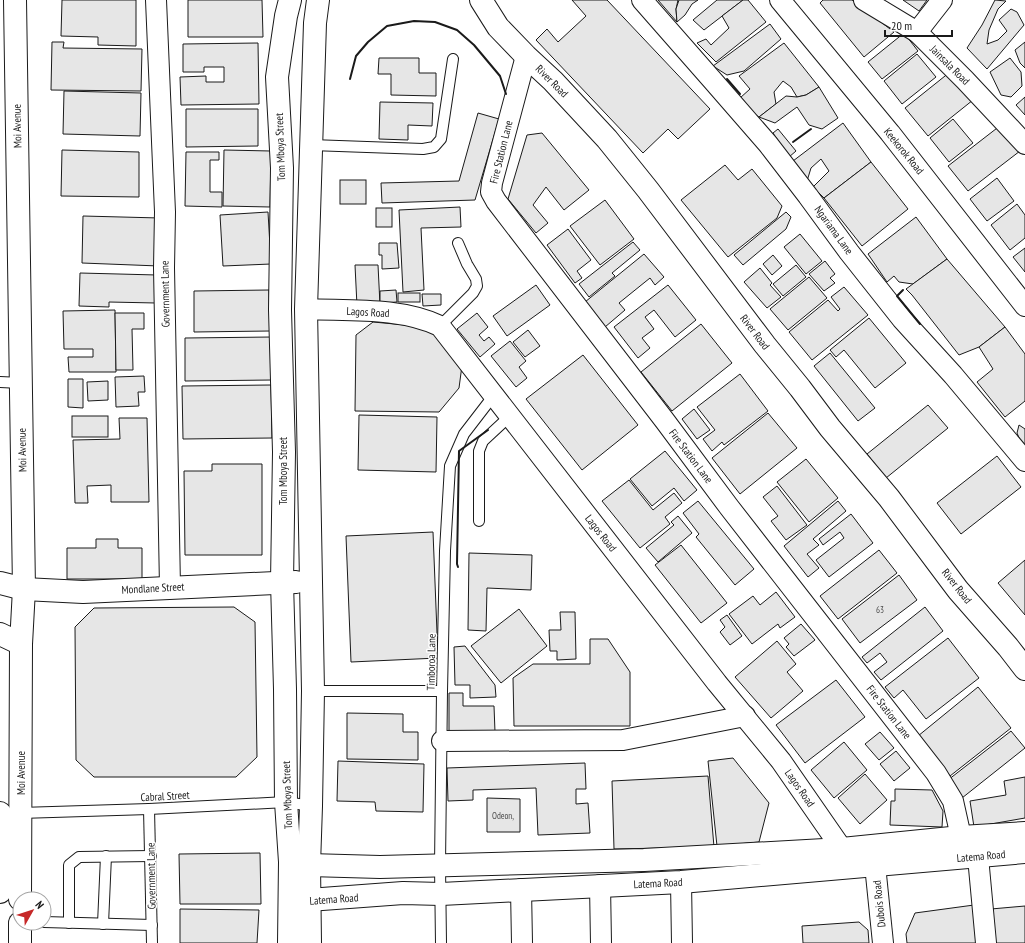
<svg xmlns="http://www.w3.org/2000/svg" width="1025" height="943" viewBox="0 0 1025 943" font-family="'PT Sans Narrow',sans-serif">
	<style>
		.building { fill: #e6e6e6; stroke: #1a1a1a }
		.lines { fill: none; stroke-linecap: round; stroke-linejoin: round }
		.lane-casing { stroke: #1a1a1a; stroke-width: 12 }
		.street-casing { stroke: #1a1a1a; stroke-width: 22 }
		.secondary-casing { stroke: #1a1a1a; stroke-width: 24 }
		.lane { stroke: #fff; stroke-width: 10 }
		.street { stroke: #fff; stroke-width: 20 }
		.secondary { stroke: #fff; stroke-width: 22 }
		.wall { stroke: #1a1a1a; stroke-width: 2 }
		.labels { text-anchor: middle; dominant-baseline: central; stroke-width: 3; stroke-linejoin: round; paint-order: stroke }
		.number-label { font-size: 9px; fill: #4d4d4d }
		.street-label { font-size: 11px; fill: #1a1a1a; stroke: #fff }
	</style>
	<rect width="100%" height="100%" fill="#fff"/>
	<g class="building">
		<path d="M62 0H136V46L98 45V37L61 36Z"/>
		<path d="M188 0H262L263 37H188Z"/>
		<path d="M572 0H607L710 109 678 139 668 129 643 153 536 40 547 29 558 42 586 16Z"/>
		<path d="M658 0H678L676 9 677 22Z"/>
		<path d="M679 0H698L692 4 685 15 677 22 676 9Z"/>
		<path d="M717 0H743L704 30 693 20Z"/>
		<path d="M743 0H748L766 22 716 62 697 43 706 39 711 45 729 28 722 16Z"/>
		<path d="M823 0H852L894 32 864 57 820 3Z"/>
		<path d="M903 0H927L919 11Z"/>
		<path d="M995 0 1006 1 998 9 989 30 987 44 998 40 1007 31 999 20 1011 9 1017 12 1024 25 987 69 967 48 982 25Z"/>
		<path d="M770 24 781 39 744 71 727 75 713 66Z"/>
		<path d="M904 33 918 51 882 79 868 62Z"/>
		<path d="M52 42H64L63 48 142 49 141 91 51 90Z"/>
		<path d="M1025 42V68L1020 63 1015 50Z"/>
		<path d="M258 43 259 104 181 105 180 77 206 76V82H224V67H204V72H183V44Z"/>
		<path d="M784 43 819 87 806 95 797 97 791 87 783 81 774 92 776 104 759 117 752 113 740 98 750 89 739 76Z"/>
		<path d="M917 54 936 77 902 104 884 81Z"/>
		<path d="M379 58H419V73H436V96L391 95V74H378Z"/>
		<path d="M1010 58 1021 72 1022 86 1011 97 1001 95 990 72Z"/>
		<path d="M950 72 973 100 928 136 905 108Z"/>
		<path d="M819 87 838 118 822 129 809 125 797 107 775 123 759 117 786 96 797 97 806 95Z"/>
		<path d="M64 91 141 93 140 136 63 134Z"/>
		<path d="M1025 97V115L1016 105Z"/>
		<path d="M380 102 433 103 432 126 408 125V140L379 139Z"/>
		<path d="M186 109H258V146L186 147Z"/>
		<path d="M478 113 499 119 475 200 382 203 381 183 459 181Z"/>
		<path d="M953 119 973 143 949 162 930 138Z"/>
		<path d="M843 123 871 162 824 198 813 187 829 171 821 159 811 168 807 181 793 161Z"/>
		<path d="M1001 125 1020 151 968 191 948 166Z"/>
		<path d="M778 129 796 151 789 157 773 133Z"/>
		<path d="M542 133 589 190 564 210 546 187 533 205 548 223 536 233 508 199 527 135Z"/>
		<path d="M62 150 139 152V197L61 196Z"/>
		<path d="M224 150 271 151 270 207 223 206Z"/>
		<path d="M186 152H219V160H210V192H222V207L185 206Z"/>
		<path d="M871 162 908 209 862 246 824 198Z"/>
		<path d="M725 165 738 180 752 169 782 206 777 218 728 257 681 200Z"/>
		<path d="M997 178 1014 201 987 221 970 199Z"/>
		<rect x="340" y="180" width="26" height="24"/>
		<path d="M605 200 634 239 600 265 570 226Z"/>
		<path d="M1017 204 1025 215V238L1010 250 991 225Z"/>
		<path d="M460 207 461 227 421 228 424 290 403 292 399 210Z"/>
		<rect x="376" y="208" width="16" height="19"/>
		<path d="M268 212 271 264 223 266 220 215Z"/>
		<path d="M786 212 791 217 786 229 743 265 734 255Z"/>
		<path d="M83 216 160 218 159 266 82 263Z"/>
		<path d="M916 217 947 259 913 284 899 282 894 276 887 282 868 254Z"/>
		<path d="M568 229 591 260 577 271 582 278 575 283 547 245Z"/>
		<path d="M800 234 822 261 806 274 784 247Z"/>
		<path d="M633 242 640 250 612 273 615 276 589 297 579 284Z"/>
		<path d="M379 243H397L399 268 382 269V255H379Z"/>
		<path d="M1025 248V272L1013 257Z"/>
		<path d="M644 254 664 277 655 285 650 278 619 303 625 310 605 327 585 302Z"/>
		<path d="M773 255 782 266 772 275 763 264Z"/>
		<path d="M947 259 1005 327 979 347 959 355 912 295 906 289Z"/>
		<path d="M825 261 835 274 830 278 835 283 824 291 809 274Z"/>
		<path d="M355 265H378L380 305 357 306Z"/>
		<path d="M796 265 806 277 783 296 773 284Z"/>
		<path d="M760 268 772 283 770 285 781 297 767 308 744 282Z"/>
		<path d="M80 273 157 275 156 303 109 302V307L79 306Z"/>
		<path d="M809 277 827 298 788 330 770 309Z"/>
		<path d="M536 285 550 305 507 336 493 316Z"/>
		<path d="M668 285 696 320 675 337 654 310 645 317 654 329 642 338 650 348 638 358 614 327Z"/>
		<path d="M844 287 868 315 812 360 789 332 828 300 838 311 840 309 831 297Z"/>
		<path d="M269 290 270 331 194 332V291Z"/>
		<path d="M396 290 397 302 380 303V291Z"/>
		<rect x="398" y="293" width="22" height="9"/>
		<path d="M422 294H441V305L423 306Z"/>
		<path d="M115 310 116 372H69L68 357H93V349H64L63 311Z"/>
		<path d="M115 313H144V329H132L133 370H116Z"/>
		<path d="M477 313 488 327 479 335 484 341 489 337 495 344 480 357 457 329Z"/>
		<path d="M869 318 906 363 875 388 844 350 836 357 830 350Z"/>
		<path d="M373 322 427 327 463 358 459 388 439 412 355 411 356 335Z"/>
		<path d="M701 324 732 363 672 411 641 372Z"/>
		<path d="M1005 327 1025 354V401L1005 417 977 382 993 369 979 347Z"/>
		<path d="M528 330 540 346 525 357 513 342Z"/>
		<path d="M272 337V380L185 381V338Z"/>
		<path d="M510 341 526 361 519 367 527 378 516 387 491 356Z"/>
		<path d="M830 353 875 408 858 421 814 366Z"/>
		<path d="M583 355 638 425 582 470 526 399Z"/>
		<path d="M740 374 768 411 724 445 722 442 712 451 703 439 715 430 697 407Z"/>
		<path d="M144 376 145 392H138L139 406 116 407 115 377Z"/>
		<path d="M68 379H83V408L68 407Z"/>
		<path d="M108 381V400L88 401 87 382Z"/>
		<path d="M271 385 272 438 183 439 182 386Z"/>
		<path d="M928 405 948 428 886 478 867 454Z"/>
		<path d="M694 409 710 430 697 439 682 419Z"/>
		<path d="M768 413 797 448 740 494 712 458Z"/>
		<path d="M359 415 437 417 436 472 358 470Z"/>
		<rect x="72" y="416" width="36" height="21"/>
		<path d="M119 418H147L149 502H111V485L87 486 88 503H75L73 440 120 439Z"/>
		<path d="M1019 425 1025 429V449L1022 445 1017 433Z"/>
		<path d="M665 451 697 490 684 501 674 488 652 506 630 479Z"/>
		<path d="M997 456 1021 487 961 534 937 503Z"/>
		<path d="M806 459 838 498 809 522 777 482Z"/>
		<path d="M212 464H262V555H185L184 471H212Z"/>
		<path d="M629 480 653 510 674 493 682 503 665 517 670 524 640 548 602 501Z"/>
		<path d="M777 486 807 525 786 540 771 521 778 516 763 497Z"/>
		<path d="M698 501 754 569 735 585 696 537 699 534 683 513Z"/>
		<path d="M838 501 846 511 813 539 819 545 807 554 819 568 808 577 784 546Z"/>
		<path d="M851 514 873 543 829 577 816 560 844 538 840 532 823 545 819 539Z"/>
		<path d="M678 516 692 533 658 562 646 548 674 525 671 522Z"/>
		<path d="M433 532 438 658 351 662 346 536Z"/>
		<path d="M96 539H118V548H142V579H67V548H96Z"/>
		<path d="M681 545 727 603 701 623 655 565Z"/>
		<path d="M879 550 897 573 838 619 820 596Z"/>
		<path d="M469 553 532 555 531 590 487 588 486 631 468 630Z"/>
		<path d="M1025 560V615L998 583Z"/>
		<path d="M899 575 917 600 860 643 842 619Z"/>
		<path d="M776 592 795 617 780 628 778 624 752 644 729 614 753 596 760 605Z"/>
		<path d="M234 607 255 622 257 757 236 777H94L76 760 75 627 94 608Z"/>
		<path d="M925 607 943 631 881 680 874 672 887 662 880 653 867 663 862 657Z"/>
		<path d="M519 609 547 646 501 683 471 646Z"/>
		<path d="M560 612H575L576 659 557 660V651H550L549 630H561Z"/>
		<path d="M727 615 742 636 730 645 720 632 725 627 720 620Z"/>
		<path d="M801 624 815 640 794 656 786 647 789 644 784 638Z"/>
		<path d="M948 638 979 678 926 719 903 690 894 698 885 687Z"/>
		<path d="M590 639H608L630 672V726H514L513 678 533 664H590Z"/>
		<path d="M777 641 796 664 787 672 803 691 771 718 735 677Z"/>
		<path d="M465 646 495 685 496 697 470 698V685H455L454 647Z"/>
		<path d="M836 680 865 717 805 763 776 725Z"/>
		<path d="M978 687 1011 728 950 776 918 736Z"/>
		<path d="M449 693H463V706H494L495 732H449Z"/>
		<path d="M347 713 403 714V732H418V760L347 759Z"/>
		<path d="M1011 731 1025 748 962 798 948 780Z"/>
		<path d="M880 732 894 748 879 760 865 744Z"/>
		<path d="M844 742 867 770 834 798 811 770Z"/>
		<path d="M896 751 910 768 894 781 880 764Z"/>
		<path d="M733 758 769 803 759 842 717 846 708 761Z"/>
		<path d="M338 761 424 764 423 812 376 811 375 802 337 801Z"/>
		<path d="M585 763 586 789H576V804L588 803 590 833 538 835 536 788 473 790V800L448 801 447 768Z"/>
		<path d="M865 774 887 800 860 824 838 798Z"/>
		<path d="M708 776 714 847 614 849 612 781Z"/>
		<path d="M1025 777V818L974 827 970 801 1006 795 1004 781Z"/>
		<path d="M895 789 932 790 943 811 942 827 890 825 891 801H895Z"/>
		<path d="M487 798 520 799V832H487Z"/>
		<path d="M260 853 261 904H180L179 854Z"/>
		<path d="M974 905 976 943H907L906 934 915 913Z"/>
		<path d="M1025 906V943H994L991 909Z"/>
		<path d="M180 909 259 910 257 943H180Z"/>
		<path d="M859 922 868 930 869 943H803L802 926Z"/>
	</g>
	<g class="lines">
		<defs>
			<g id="lane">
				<path d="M311 145 423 149 434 147 441 139 453 59"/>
				<path d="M440 326 473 293 477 286 476 279 467 264 458 243"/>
				<path d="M0 382 21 383"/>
				<path d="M479 521V451L483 441 510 416"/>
				<path d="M313 691H442"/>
				<path d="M149 809 152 943"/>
				<path d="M20 813 149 809 286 802 311 806"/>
				<path d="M44 922 152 925"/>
				<path d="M69 923V865L79 857 151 856"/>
				<path d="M103 924 106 856"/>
				<path d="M441 943 440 866 442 691 445 551 450 466 464 434 494 395"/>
			</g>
			<g id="street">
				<path d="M156 0 165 212 164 268 170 587"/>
				<path d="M642 0 714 82 768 144 808 196 849 252 902 319 953 375 1025 461"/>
				<path d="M780 0 890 133 1025 306"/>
				<path d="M864 0 917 32 965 80 1025 144"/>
				<path d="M917 32 942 0"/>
				<path d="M526 56 492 183 491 192 496 201 665 421 729 507 936 773 953 801 961 837"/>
				<path d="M306 309C349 311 401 307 440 326L717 683 781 761 842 849"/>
				<path d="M442 741 623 740 745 716"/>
				<path d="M978 857 986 943"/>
				<path d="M875 865 883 943"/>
				<path d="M681 882 682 943"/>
				<path d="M600 885 601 943"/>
				<path d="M521 889 522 943"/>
			</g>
			<g id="secondary">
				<path d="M15 0 24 589 21 644 20 899"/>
				<path d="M481 0 498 27 526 56 553 81 607 139 648 190 765 345 800 388 830 428 889 498 958 590 1008 647 1025 669"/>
				<path d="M0 583 24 589 83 592 296 582"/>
				<path d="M0 634 21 644"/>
				<path d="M0 813 2 831 0 892"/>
				<path d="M309 865 380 867 644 860 842 849 961 837 1025 833"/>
				<path d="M295 901 403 893 441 894 681 882 1025 852"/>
				<path d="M20 943V923"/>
				<path d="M289 943 290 862 286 802 285 689 282 582 284 452 280 310 282 168 277 77 286 16 290 0"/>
				<path d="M310 943 309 865 311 806 313 691 306 309 315 23 318 0"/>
			</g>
		</defs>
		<use href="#lane" class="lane-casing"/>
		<use href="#street" class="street-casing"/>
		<use href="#secondary" class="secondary-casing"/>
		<use href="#lane" class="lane"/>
		<use href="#street" class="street"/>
		<use href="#secondary" class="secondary"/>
		<g class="wall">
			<path d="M350 79 356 56 368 42 387 26 414 21 435 22 457 30 474 45 500 76 506 94"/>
			<path d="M727 79 740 94"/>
			<path d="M793 142 811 129"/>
			<path d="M903 290 897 296 920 324"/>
			<path d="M458 567 457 564 459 451 488 430"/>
		</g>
	</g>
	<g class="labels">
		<g class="number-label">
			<text x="880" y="609">63</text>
			<text x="503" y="815">Odeon,</text>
		</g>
		<g class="street-label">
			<text transform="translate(950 65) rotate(45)">Jainsala Road</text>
			<text transform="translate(552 81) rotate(45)">River Road</text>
			<text transform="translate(17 126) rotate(-91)">Moi Avenue</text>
			<text transform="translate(280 147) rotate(-92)">Tom Mboya Street</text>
			<text transform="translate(904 151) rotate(51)">Keekorok Road</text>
			<text transform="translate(501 152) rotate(-76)">Fire Station Lane</text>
			<text transform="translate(834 230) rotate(54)">Ngariama Lane</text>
			<text transform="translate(165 294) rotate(-91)">Government Lane</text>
			<text transform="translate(368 312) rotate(3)">Lagos Road</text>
			<text transform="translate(755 332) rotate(53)">River Road</text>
			<text transform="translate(22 450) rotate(-91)">Moi Avenue</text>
			<text transform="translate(691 456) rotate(53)">Fire Station Lane</text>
			<text transform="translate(283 471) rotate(-90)">Tom Mboya Street</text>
			<text transform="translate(601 533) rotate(52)">Lagos Road</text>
			<text transform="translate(957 586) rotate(52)">River Road</text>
			<text transform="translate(153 588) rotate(-3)">Mondlane Street</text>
			<text transform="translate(431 662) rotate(-89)">Timboroa Lane</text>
			<text transform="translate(889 712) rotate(52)">Fire Station Lane</text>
			<text transform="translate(21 773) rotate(-90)">Moi Avenue</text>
			<text transform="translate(800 788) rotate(55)">Lagos Road</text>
			<text transform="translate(287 795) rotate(-92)">Tom Mboya Street</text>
			<text transform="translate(165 796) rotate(-3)">Cabral Street</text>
			<text transform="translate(981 856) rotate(-5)">Latema Road</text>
			<text transform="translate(151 876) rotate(-91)">Government Lane</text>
			<text transform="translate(658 883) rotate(-3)">Latema Road</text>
			<text transform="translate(334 899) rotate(-4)">Latema Road</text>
			<text transform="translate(879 904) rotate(-96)">Dubois Road</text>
		</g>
	</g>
	<g transform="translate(32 911) rotate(51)"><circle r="19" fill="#ffffff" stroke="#a3a3a3"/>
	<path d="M0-3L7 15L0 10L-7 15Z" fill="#c62828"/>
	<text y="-6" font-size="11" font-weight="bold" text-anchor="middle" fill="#1a1a1a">N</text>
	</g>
	<path d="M885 30v6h67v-6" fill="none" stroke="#1a1a1a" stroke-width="2"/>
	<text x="891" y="30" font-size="12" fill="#1a1a1a" stroke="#ffffff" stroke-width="3" paint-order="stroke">20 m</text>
</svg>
